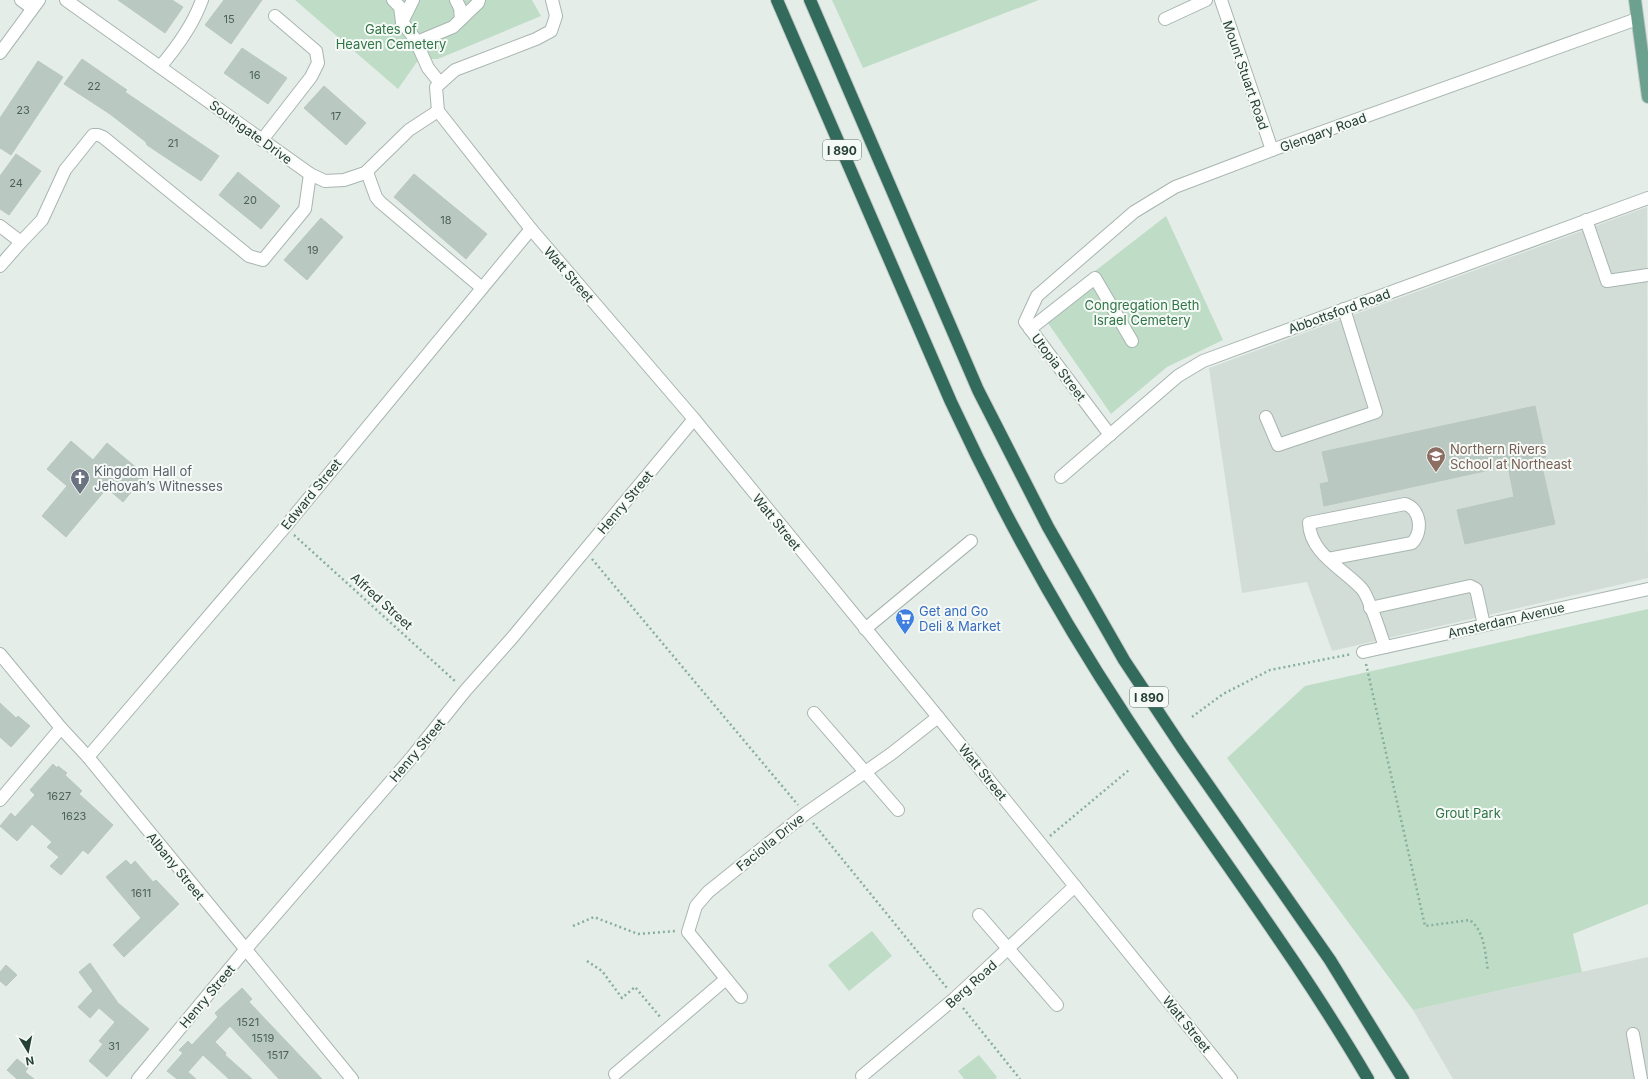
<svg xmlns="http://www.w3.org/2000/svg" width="1648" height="1079" viewBox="0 0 1648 1079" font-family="Inter,sans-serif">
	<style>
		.built { fill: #d3ddd8 }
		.green { fill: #bfddc6 }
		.building { fill: #bac8c2; stroke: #b8c7c0 }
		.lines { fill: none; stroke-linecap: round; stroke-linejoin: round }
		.minor-casing { stroke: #a8b5b0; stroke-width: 14 }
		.major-casing { stroke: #c2c9c7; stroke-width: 14 }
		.highway-casing { stroke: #c2c9c7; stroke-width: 14 }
		.path { stroke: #87afa0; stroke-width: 2.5; stroke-dasharray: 2 3; stroke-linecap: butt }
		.minor { stroke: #fff; stroke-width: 12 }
		.major { stroke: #6ca190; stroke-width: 12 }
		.highway { stroke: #326a5b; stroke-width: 12 }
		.labels { text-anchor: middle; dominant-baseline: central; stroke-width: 4; stroke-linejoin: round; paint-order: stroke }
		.number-label { font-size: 11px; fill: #4a6159 }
		.shield { fill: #f6faf7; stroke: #647770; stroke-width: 1 }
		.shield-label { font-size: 12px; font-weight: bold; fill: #253f36 }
		.park-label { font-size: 13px; fill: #317447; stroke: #f6faf7 }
		.street-label { font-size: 13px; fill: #253f36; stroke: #f6faf7 }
		.education-label { font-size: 13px; fill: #785e54; stroke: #f6faf7; text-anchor: start }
		.worship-label { font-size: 13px; fill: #5b616d; stroke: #f6faf7; text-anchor: start }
		.shop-label { font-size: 13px; fill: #366cbe; stroke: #f6faf7; text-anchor: start }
	</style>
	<rect width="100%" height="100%" fill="#e5ede9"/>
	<g class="built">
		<path d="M1647 207 1648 578 1332 651 1307 582 1242 593 1209 368Z"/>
		<path d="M1648 957V1079H1453L1413 1010Z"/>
	</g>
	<g class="green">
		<path d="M295 0H532L541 16 438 59H419L398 89Z"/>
		<path d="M832 0H1039L863 68Z"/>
		<path d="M1166 216 1223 340 1167 367 1111 414 1041 313Z"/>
		<path d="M1648 609V904L1573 934 1582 972 1413 1010 1227 758 1305 686Z"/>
		<path d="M872 931 892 956 849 991 828 965Z"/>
		<path d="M979 1055 997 1077 995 1079H964L958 1071Z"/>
	</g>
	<g class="building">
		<path d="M118 0H172L183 7 165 33Z"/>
		<path d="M224 0H262L231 44 205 25Z"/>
		<path d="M242 48 287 78 268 104 224 73Z"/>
		<path d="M82 59 127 90 125 92 219 156 201 181 147 145 146 142 110 114 64 84Z"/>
		<path d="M38 61 63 77 11 155 0 148V118Z"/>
		<path d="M324 86 366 123 346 145 304 108Z"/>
		<path d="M16 154 41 171 9 215 0 209V176Z"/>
		<path d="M238 172 280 206 261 229 219 195Z"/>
		<path d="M414 174 487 234 466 259 394 197Z"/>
		<path d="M321 218 343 237 307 280 284 260Z"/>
		<path d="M1535 406 1546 457 1540 458 1555 524 1465 544 1457 510 1514 497 1508 466 1324 506 1320 484 1329 482 1322 452Z"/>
		<path d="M71 441 93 460 107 443 145 475 123 502 107 488 66 537 42 516 67 486 47 469Z"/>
		<path d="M0 703 16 718 18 716 30 726 11 747 0 737Z"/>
		<path d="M53 764 57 768 58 766 67 773 65 775 82 791 79 794 113 825 88 854 83 850 61 875 50 866 59 857 47 847 52 842 32 824 17 841 0 826 11 813 15 817 35 795 30 790Z"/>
		<path d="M126 860 131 865 135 861 153 882 156 880 179 904 124 957 113 945 141 918 106 877Z"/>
		<path d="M90 963 118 1003 149 1029 107 1077 89 1061 103 1044 99 1041 115 1022 99 1008 90 1018 78 1007 93 991 79 972Z"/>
		<path d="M6 965 17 975 6 986 0 981V972Z"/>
		<path d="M242 988 252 999 249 1002 322 1079H279L230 1026 215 1042 226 1053 225 1055 252 1079H229L203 1055 188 1072 196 1079H177L167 1071 183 1053 179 1050 188 1041 192 1045 218 1017 215 1013Z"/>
		<path d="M17 1059 28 1068 25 1072 34 1079H17L7 1070Z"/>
	</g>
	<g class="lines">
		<defs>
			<g id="minor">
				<path d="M21 0 32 8"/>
				<path d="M66 0 310 174 325 181 344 180 365 173 409 130 438 111"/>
				<path d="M393 0 400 7 402 22 415 39 428 68 440 83"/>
				<path d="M456 0 460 8 461 19"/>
				<path d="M552 0 556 16 551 31 536 39 455 70 436 87 438 111 531 229 694 419 938 717 1231 1079"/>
				<path d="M1221 0 1272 150"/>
				<path d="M1165 19 1206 0"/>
				<path d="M402 22 413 0"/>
				<path d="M417 42 453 27 478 3 479 0"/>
				<path d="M0 53 39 0"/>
				<path d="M160 67C178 46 193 25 202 0"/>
				<path d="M262 140 311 77 318 63 316 51 275 16"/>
				<path d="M367 172 376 197 380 202 482 288"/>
				<path d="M1586 220 1607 281 1648 275"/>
				<path d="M0 226 21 242 42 220 65 170 93 135H98L103 137 249 256 263 260 305 209 310 174"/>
				<path d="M0 266 21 242"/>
				<path d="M1030 329 1095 278 1132 341"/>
				<path d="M1266 417 1278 445 1376 412 1344 309"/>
				<path d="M1110 435 1025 322 1037 296 1134 212 1175 187 1272 150 1637 19"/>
				<path d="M1061 477 1178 376 1203 361 1648 198"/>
				<path d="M1328 559 1412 543C1423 532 1421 509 1405 504L1309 523C1310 554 1344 569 1362 589 1369 597 1381 635 1385 647"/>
				<path d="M1370 608 1470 586 1476 589 1484 625"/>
				<path d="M865 629 971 541"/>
				<path d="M1363 652 1648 589"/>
				<path d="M0 654 61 728 88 757 352 1079"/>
				<path d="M814 713 898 810"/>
				<path d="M88 757 285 527 531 229"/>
				<path d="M0 800 61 728"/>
				<path d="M979 915 1057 1005"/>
				<path d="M741 997 688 932 696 906 708 892 805 814 891 754 938 717"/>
				<path d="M1633 1034 1641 1079"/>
				<path d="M615 1074 726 979"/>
				<path d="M862 1076 955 998 1075 886"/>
				<path d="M138 1079 245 950 412 757 465 691 512 638 694 419"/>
			</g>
			<path id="major" d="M1635 0 1648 97"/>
			<g id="highway">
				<path d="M777 0 951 402C1002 512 1061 619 1128 720 1207 840 1295 954 1368 1079"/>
				<path d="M810 0 978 390 1048 527 1124 660 1181 746 1330 960 1403 1079"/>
			</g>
		</defs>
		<use href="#minor" class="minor-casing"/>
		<use href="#major" class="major-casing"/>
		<use href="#highway" class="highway-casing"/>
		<g class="path">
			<path d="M294 535 456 682"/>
			<path d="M592 559 798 805"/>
			<path d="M1366 664 1425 926 1470 920C1485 932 1485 953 1488 971"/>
			<path d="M1192 717 1223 694 1270 670 1352 654"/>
			<path d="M813 823 947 988"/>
			<path d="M1050 836 1129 770"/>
			<path d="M573 926 594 917 638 934 676 931"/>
			<path d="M587 961 602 971 622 998 635 987 661 1018"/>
			<path d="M963 1008 1020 1079"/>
		</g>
		<use href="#minor" class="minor"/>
		<use href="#major" class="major"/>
		<use href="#highway" class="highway"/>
	</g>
	<defs>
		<symbol id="school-pin" viewBox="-11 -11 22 30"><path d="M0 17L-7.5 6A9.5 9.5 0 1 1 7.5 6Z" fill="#8d6e63" stroke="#f6faf7"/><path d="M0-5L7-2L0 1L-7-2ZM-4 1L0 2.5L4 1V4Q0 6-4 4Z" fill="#fff"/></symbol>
		<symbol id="church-pin" viewBox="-11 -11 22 30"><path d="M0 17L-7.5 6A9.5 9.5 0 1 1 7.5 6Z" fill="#6b7280" stroke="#f6faf7"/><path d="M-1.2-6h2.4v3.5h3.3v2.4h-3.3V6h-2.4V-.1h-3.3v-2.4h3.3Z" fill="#fff"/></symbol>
		<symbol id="supermarket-pin" viewBox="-11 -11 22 30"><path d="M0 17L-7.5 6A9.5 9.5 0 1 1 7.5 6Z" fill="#3f7fe0" stroke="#f6faf7"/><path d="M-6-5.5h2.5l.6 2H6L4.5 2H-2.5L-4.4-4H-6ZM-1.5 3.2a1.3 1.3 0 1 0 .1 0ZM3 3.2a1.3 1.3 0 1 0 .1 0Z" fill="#fff"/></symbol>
	</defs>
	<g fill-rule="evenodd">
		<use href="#school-pin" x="1425" y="445" width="22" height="30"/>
		<use href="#church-pin" x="69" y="467" width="22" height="30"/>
		<use href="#supermarket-pin" x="894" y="607" width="22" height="30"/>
	</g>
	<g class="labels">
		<g class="number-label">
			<text x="229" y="19">15</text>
			<text x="255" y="75">16</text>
			<text x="94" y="86">22</text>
			<text x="23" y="110">23</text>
			<text x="336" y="116">17</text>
			<text x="173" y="143">21</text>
			<text x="16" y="183">24</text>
			<text x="250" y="200">20</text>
			<text x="446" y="220">18</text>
			<text x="313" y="250">19</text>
			<text x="59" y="796">1627</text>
			<text x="74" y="816">1623</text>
			<text x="141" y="893">1611</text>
			<text x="248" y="1022">1521</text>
			<text x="263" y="1038">1519</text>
			<text x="114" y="1046">31</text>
			<text x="278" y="1055">1517</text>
		</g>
		<g class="shield">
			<rect x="823" y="140" width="38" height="20" rx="3"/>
			<rect x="1130" y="687" width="38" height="20" rx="3"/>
		</g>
		<g class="shield-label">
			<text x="842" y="150">I 890</text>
			<text x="1149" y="697">I 890</text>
		</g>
		<g class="park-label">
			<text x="391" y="29">Gates of<tspan x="391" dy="15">Heaven Cemetery</tspan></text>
			<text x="1142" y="305">Congregation Beth<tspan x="1142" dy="15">Israel Cemetery</tspan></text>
			<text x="1468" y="813">Grout Park</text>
		</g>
		<g class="street-label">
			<text transform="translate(1246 75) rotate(71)">Mount Stuart Road</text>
			<text transform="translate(251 132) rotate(36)">Southgate Drive</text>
			<text transform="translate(1323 132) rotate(-20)">Glengary Road</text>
			<text transform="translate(569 274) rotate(49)">Watt Street</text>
			<text transform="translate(1339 311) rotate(-20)">Abbottsford Road</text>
			<text transform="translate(1059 367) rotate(53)">Utopia Street</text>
			<text transform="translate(311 494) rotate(-51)">Edward Street</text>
			<text transform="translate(625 502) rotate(-50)">Henry Street</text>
			<text transform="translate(777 522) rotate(51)">Watt Street</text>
			<text transform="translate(382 601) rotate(42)">Alfred Street</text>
			<text transform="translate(1506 620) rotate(-13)">Amsterdam Avenue</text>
			<text transform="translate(417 750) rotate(-50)">Henry Street</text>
			<text transform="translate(983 772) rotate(51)">Watt Street</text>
			<text transform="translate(770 842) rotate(-39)">Faciolla Drive</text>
			<text transform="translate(176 866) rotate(51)">Albany Street</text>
			<text transform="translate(971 984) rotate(-42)">Berg Road</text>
			<text transform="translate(207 996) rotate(-50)">Henry Street</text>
			<text transform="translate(1187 1024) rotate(51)">Watt Street</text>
		</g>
		<g class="education-label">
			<text x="1450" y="449">Northern Rivers<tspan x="1450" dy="15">School at Northeast</tspan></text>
		</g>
		<g class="worship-label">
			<text x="94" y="471">Kingdom Hall of<tspan x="94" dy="15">Jehovah’s Witnesses</tspan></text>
		</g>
		<g class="shop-label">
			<text x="919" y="611">Get and Go<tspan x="919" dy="15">Deli &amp; Market</tspan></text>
		</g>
	</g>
	<g transform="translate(28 1051) rotate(170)" stroke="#f6faf7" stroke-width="3" paint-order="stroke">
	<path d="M0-3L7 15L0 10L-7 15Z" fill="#253f36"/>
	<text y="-6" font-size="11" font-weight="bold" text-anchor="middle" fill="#253f36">N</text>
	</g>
</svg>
